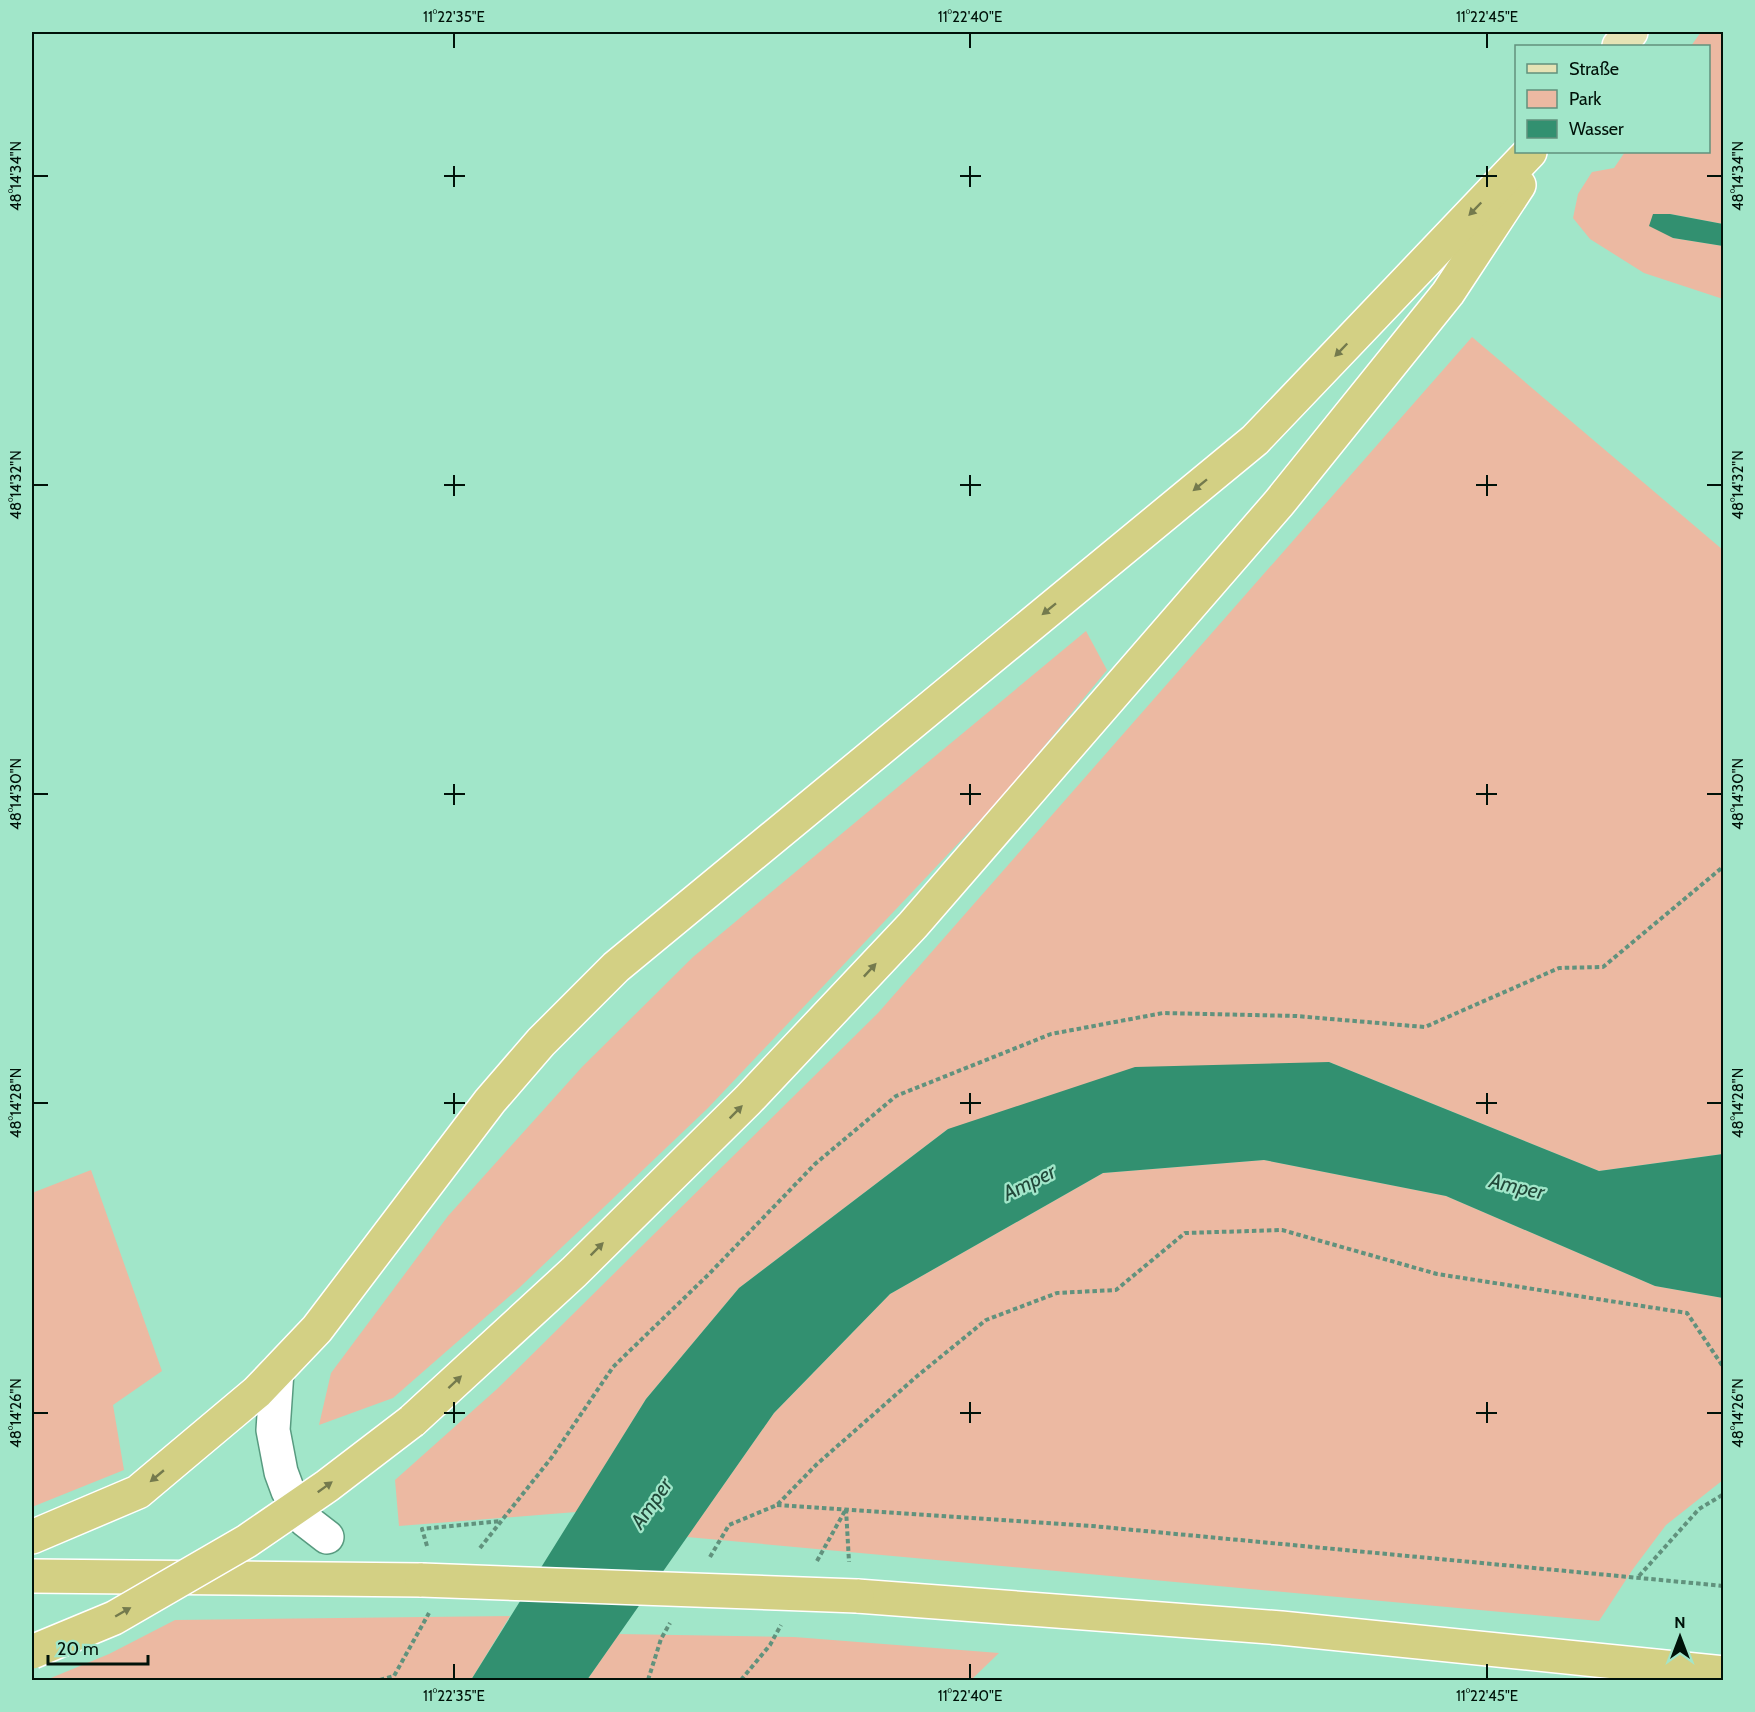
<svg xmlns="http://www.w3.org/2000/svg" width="1755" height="1712" viewBox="0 0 1755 1712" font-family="Cabin,sans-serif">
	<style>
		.green { fill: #ecb9a2 }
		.water { fill: #329070 }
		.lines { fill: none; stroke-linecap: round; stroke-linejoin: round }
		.minor-casing { stroke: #589b80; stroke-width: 36 }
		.major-casing { stroke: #fff; stroke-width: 36 }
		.highway-casing { stroke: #fff; stroke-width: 36 }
		.path { stroke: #61927d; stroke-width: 4; stroke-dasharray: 4.5 3; stroke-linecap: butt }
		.minor { stroke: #fff; stroke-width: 33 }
		.major { stroke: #e5e3b5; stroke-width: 33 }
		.highway { stroke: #d3d084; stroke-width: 33 }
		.highway-bridge-casing { stroke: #fff; stroke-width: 36; stroke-linecap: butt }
		.highway-bridge { stroke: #d3d084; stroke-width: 33 }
		.oneway { fill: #747a4d }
		.ticks { fill: none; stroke: #001209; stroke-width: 2 }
		.labels { text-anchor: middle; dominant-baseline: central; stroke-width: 4.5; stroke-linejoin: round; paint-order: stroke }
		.water-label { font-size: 21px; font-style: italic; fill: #22493a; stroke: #a1e6c9 }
		.neatline { fill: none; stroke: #001209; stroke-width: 2 }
		.ticks-label { font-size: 15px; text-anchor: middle; fill: #001209 }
	</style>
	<rect width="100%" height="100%" fill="#a1e6c9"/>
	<g class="green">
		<path d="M1701 32H1723V224L1670 214H1654L1673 238 1723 246V299L1644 273 1590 239 1573 218 1578 194 1592 172 1614 168 1625 152H1708V46H1691Z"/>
		<path d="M1472 337 1723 550V1154L1599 1171 1329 1062 948 1129 739 1288 646 1399 576 1512 399 1526 395 1480 497 1389 878 1013Z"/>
		<path d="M1086 631 1107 670 1003 796 708 1108 519 1288 393 1398 319 1425 331 1373 448 1216 582 1067 693 957Z"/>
		<path d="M1264 1160 1446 1196 1655 1286 1723 1298V1480L1666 1525 1633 1569 1599 1621 687 1537 774 1413 890 1294 1103 1173Z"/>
		<path d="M91 1170 162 1371 113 1405 124 1470 32 1507V1193Z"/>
		<path d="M510 1616 471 1680H46L109 1654 175 1620Z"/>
		<path d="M619 1634 794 1637 999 1653 971 1680H587Z"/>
	</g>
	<g class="water">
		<path d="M1653 214H1670L1723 224V246L1673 238 1649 226Z"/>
		<path d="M1329 1062 1599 1171 1723 1154V1298L1655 1286 1446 1196 1264 1160 1103 1173 890 1294 774 1413 587 1680H471L646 1399 739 1288 948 1129 1135 1067Z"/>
	</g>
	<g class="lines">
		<defs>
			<path id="minor" d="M277 1371 273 1430 281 1472 288 1491 305 1520 327 1537"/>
			<path id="major" d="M1619 46 1631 32"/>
			<g id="highway">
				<path d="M412 1421 574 1272 748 1100 913 925 1279 503 1448 293 1519 185"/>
				<path d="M32 1537 138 1492 257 1392 317 1329 490 1101 541 1042 616 967 1255 440 1530 152"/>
				<path d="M32 1576 422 1580"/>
				<path d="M857 1596 1281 1628 1724 1673"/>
			</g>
		</defs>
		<use href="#minor" class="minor-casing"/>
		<use href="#major" class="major-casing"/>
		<use href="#highway" class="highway-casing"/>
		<g class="path">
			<path d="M777 1505 1092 1526 1724 1586"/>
			<path d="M846 1509 849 1562"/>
			<path d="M427 1546 422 1529 501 1521"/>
			<path d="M480 1548 552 1457 613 1367 709 1274 815 1164 896 1096 1051 1034 1163 1013 1296 1016 1425 1027 1559 968 1603 967 1724 866"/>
			<path d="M710 1557 729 1525 777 1505 817 1464 916 1377 986 1320 1057 1293 1116 1290 1185 1233 1282 1230 1437 1274 1687 1313 1724 1368"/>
			<path d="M817 1561 846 1509"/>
			<path d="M1639 1576 1699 1509 1724 1494"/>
			<path d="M380 1680 394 1676 429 1613"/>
			<path d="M648 1680 661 1639 670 1623"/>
			<path d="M741 1680 770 1645 781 1625"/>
		</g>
		<use href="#minor" class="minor"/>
		<use href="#major" class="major"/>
		<use href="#highway" class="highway"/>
		<defs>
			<g id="highway-bridge">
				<path d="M422 1580 857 1596"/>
				<path d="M32 1652 114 1618 247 1541 327 1486 412 1421"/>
			</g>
		</defs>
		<use href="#highway-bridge" class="highway-bridge-casing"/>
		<use href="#highway-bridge" class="highway-bridge"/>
	</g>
	<defs><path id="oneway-solid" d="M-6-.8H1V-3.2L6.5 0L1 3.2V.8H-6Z" transform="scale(1.5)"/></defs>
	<g class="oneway">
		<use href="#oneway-solid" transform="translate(1475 209) rotate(134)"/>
		<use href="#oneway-solid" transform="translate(1341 350) rotate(134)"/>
		<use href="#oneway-solid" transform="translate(1200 485) rotate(141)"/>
		<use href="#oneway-solid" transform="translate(1049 609) rotate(141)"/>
		<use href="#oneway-solid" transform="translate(870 970) rotate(-47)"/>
		<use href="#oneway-solid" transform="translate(736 1112) rotate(-45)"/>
		<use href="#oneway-solid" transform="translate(597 1249) rotate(-45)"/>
		<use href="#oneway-solid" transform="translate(455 1382) rotate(-43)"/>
		<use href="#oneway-solid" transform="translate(157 1476) rotate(140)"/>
		<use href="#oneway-solid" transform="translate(325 1487) rotate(-36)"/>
		<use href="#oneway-solid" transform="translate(123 1612) rotate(-30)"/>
	</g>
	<path class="ticks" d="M454 33V48M970 33V48M1487 33V48M454 166V187M970 166V187M1487 166V187M33 176H48M444 176H465M960 176H981M1476 176H1497M1707 176H1722M454 475V496M970 475V496M1487 475V496M33 485H48M444 485H465M960 485H981M1476 485H1497M1707 485H1722M454 784V805M970 784V805M1487 784V805M33 794H48M444 794H465M960 794H981M1476 794H1497M1707 794H1722M454 1093V1114M970 1093V1114M1487 1093V1114M33 1103H48M444 1103H465M960 1103H981M1476 1103H1497M1707 1103H1722M454 1402V1423M970 1402V1423M1487 1402V1423M33 1413H48M444 1413H465M960 1413H981M1476 1413H1497M1707 1413H1722M454 1664V1679M970 1664V1679M1487 1664V1679"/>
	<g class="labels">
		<g class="water-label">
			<text transform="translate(1029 1182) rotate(-26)">Amper</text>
			<text transform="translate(1517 1186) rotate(13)">Amper</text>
			<text transform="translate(651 1503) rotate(-55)">Amper</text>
		</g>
	</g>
	<rect width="1755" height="1712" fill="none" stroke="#a1e6c9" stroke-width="66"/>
	<rect x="1515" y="45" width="195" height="108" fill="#a1e6c9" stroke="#61917c" stroke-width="1.5"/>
	<rect x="1527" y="64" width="30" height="9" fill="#e5e3b5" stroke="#61917c" stroke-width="1.5"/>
	<text x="1569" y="75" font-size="18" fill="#001209">Straße</text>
	<rect x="1527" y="90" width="30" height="18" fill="#ecb9a2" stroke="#61917c" stroke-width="1.5"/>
	<text x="1569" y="105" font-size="18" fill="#001209">Park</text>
	<rect x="1527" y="120" width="30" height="18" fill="#329070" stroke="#61917c" stroke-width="1.5"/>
	<text x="1569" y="135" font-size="18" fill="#001209">Wasser</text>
	<g transform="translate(1680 1637)" stroke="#a1e6c9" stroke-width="4.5" paint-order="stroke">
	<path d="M0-4.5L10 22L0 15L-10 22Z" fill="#001209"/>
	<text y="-9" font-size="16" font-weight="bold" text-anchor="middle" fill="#001209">N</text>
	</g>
	<path d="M48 1655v9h100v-9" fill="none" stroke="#001209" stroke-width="3"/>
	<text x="57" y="1655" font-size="18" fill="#001209" stroke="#a1e6c9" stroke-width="4.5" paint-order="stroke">20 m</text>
	<rect x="33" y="33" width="1689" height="1646" class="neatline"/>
	<g class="ticks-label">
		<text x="454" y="22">11°22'35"E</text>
		<text x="970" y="22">11°22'40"E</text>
		<text x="1487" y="22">11°22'45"E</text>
		<text transform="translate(16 176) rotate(-90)" y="5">48°14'34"N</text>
		<text transform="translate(1738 176) rotate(-90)" y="5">48°14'34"N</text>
		<text transform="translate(16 485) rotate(-90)" y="5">48°14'32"N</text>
		<text transform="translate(1738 485) rotate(-90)" y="5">48°14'32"N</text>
		<text transform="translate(16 794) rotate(-90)" y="5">48°14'30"N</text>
		<text transform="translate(1738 794) rotate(-90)" y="5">48°14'30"N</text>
		<text transform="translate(16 1103) rotate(-90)" y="5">48°14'28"N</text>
		<text transform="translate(1738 1103) rotate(-90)" y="5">48°14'28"N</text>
		<text transform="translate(16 1413) rotate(-90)" y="5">48°14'26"N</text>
		<text transform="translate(1738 1413) rotate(-90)" y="5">48°14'26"N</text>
		<text x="454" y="1701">11°22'35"E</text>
		<text x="970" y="1701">11°22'40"E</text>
		<text x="1487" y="1701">11°22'45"E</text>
	</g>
</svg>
